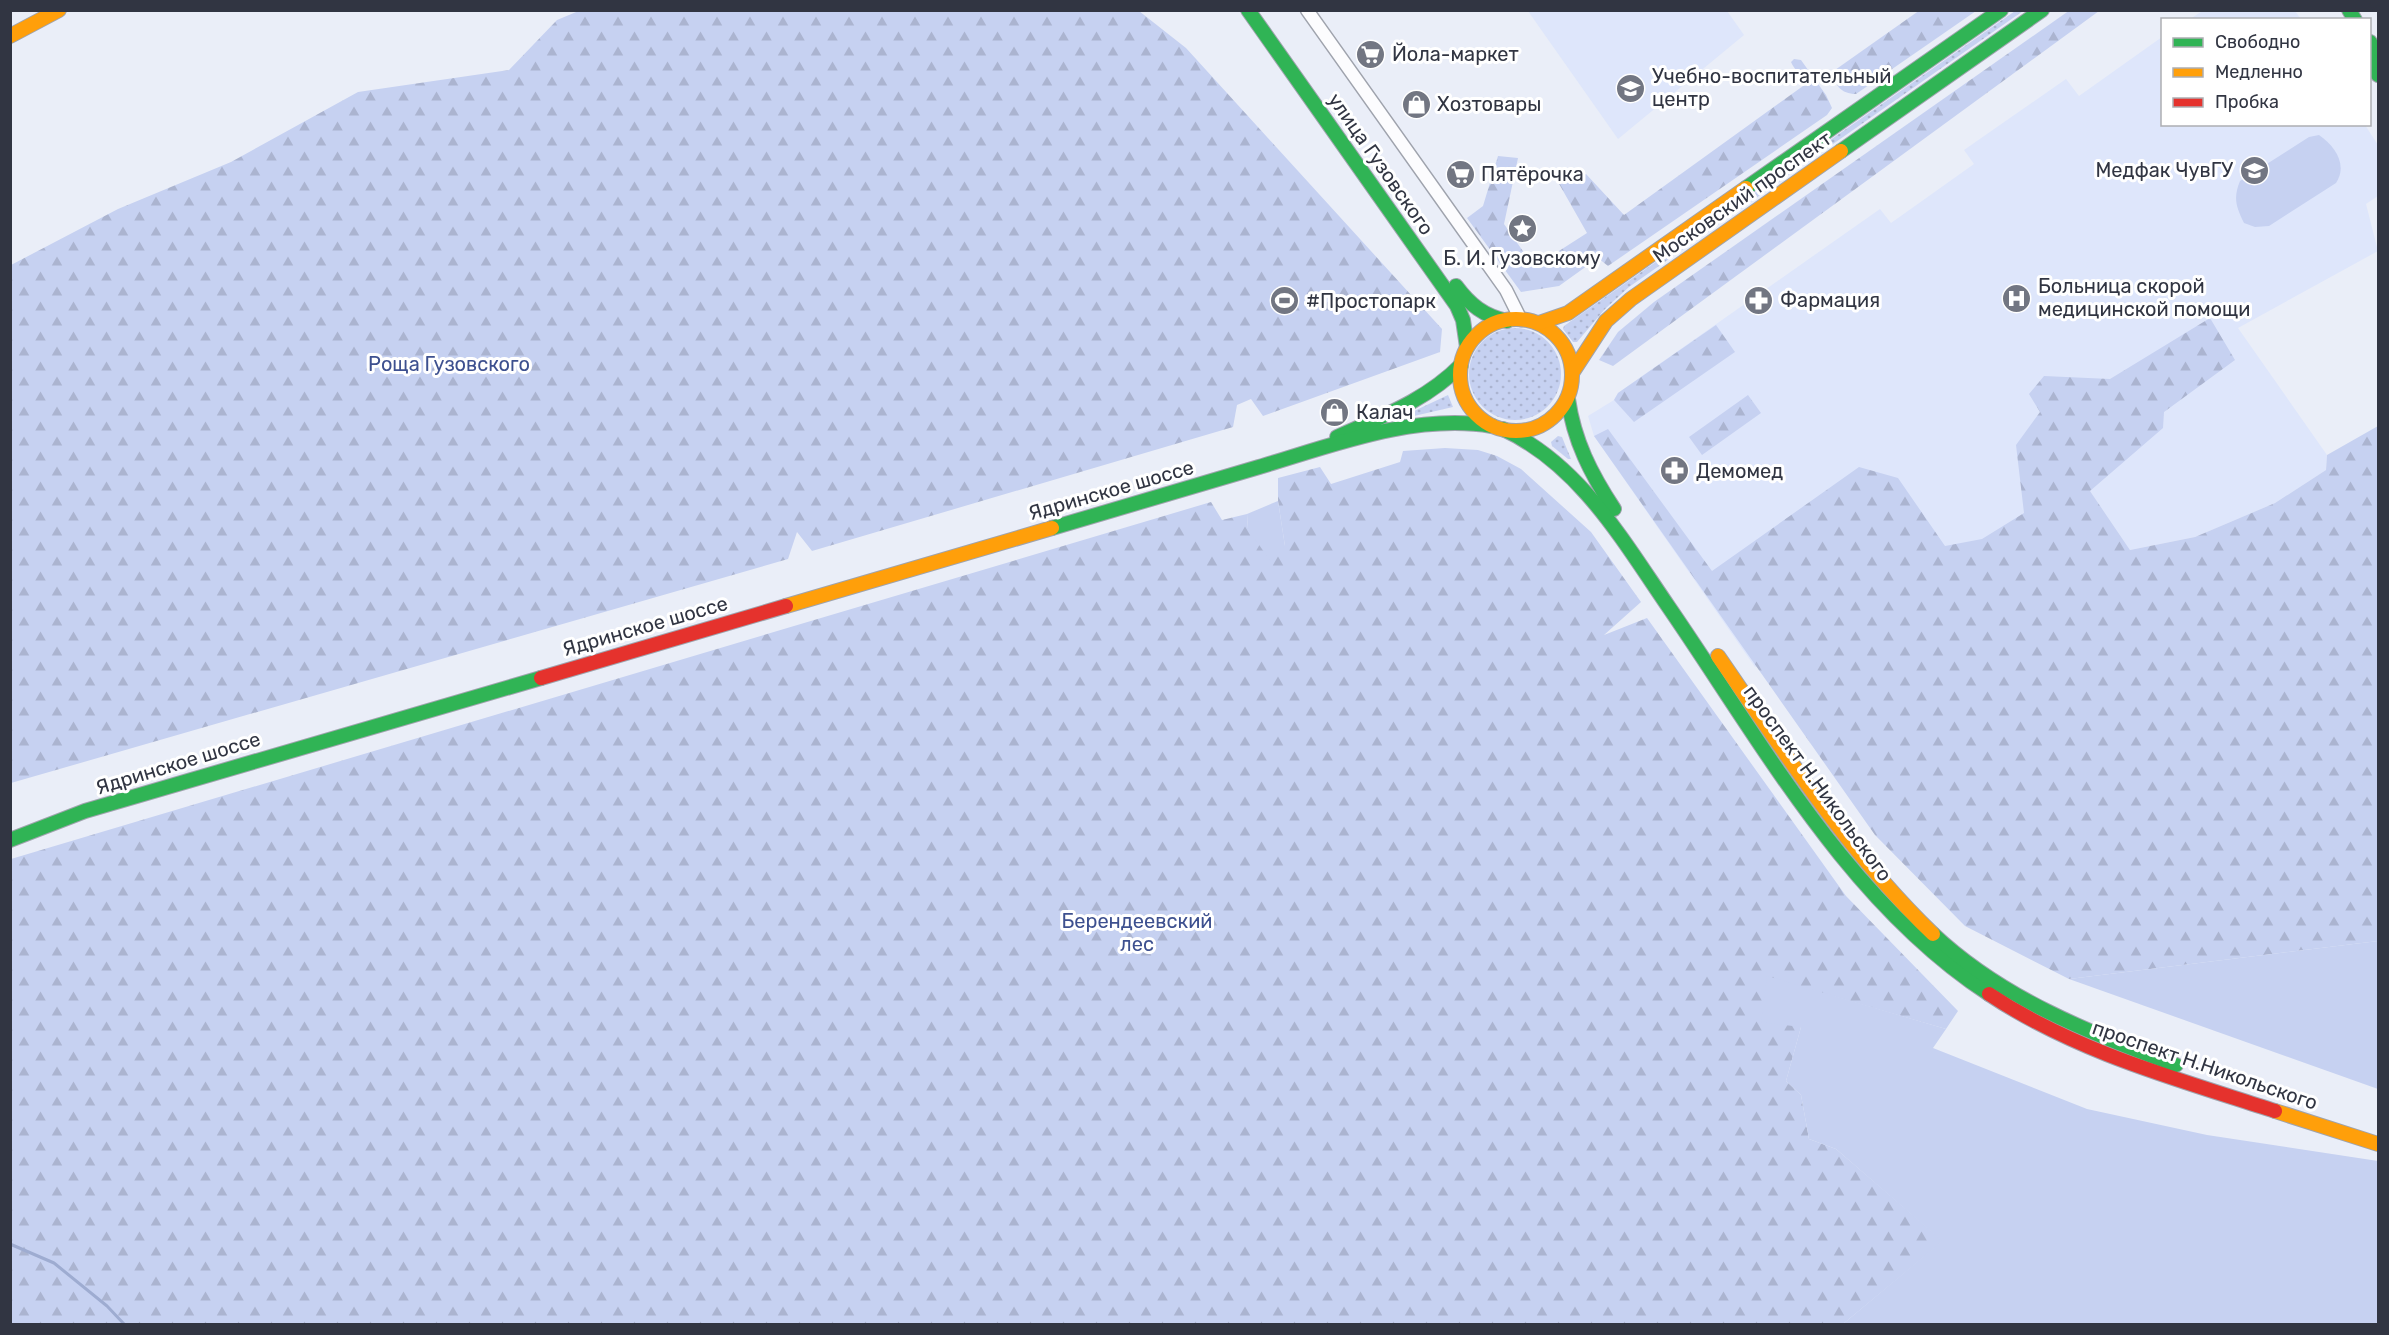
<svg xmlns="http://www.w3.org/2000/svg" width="2389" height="1335" viewBox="0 0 2389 1335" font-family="Rubik,sans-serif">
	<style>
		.built { fill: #dee6fb }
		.grass { fill: url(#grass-dots) }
		.forest { fill: url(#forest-firs) }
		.garden { fill: #c6d1f1 }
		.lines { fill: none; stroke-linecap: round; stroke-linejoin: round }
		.stream { stroke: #9eacd1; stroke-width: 3 }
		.street-casing { stroke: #9fa3ad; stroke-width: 15 }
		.fast-casing { stroke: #9fa3ad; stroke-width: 16 }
		.slow-casing { stroke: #9fa3ad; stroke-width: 16 }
		.jam-casing { stroke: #9fa3ad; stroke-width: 16 }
		.street { stroke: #fcfcfe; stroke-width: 12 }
		.fast { stroke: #30b455; stroke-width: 14 }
		.slow { stroke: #ff9f0a; stroke-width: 14 }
		.jam { stroke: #e5322d; stroke-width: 14 }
		.labels { text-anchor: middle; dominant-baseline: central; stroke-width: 6; stroke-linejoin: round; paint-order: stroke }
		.poi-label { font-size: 20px; fill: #313542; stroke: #fff; text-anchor: start }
		.street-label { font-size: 20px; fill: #313542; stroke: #fff }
		.park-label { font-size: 20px; fill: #3d508f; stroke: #fff }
	</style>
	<defs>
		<pattern id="grass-dots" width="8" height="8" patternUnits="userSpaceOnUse" patternTransform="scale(1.5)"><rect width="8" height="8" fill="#c6d1f1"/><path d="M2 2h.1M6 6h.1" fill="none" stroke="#abb4d0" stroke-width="1.8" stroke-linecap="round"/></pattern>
		<pattern id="forest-firs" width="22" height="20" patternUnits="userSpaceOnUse" patternTransform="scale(1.5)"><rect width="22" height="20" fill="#c6d1f1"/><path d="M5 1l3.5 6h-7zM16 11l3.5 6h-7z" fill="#abb4d0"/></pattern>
	</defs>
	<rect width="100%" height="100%" fill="#eaeef8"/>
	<g class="built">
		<path d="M2204 10 2295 11 2301 19H2190Z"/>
		<path d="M1528 11H1727L1744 35 1618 139Z"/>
		<path d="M2162 37V124L2365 125 2378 145V196L2366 204 2378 251 2238 328 2327 455 2326 470 2275 503 2195 537 2130 550 2090 491 1755 667 1594 436 1588 416 1614 400 1618 393 1880 209 1891 223 1974 164 1964 150 2066 79 2079 96Z"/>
	</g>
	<g class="grass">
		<path d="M2015 11H2023L1629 287 1605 309 1577 342H1573L1563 329 1564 326Z"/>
		<circle cx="1515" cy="374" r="46"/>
		<path d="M1448 395 1453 407 1414 416 1412 412Z"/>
		<path d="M1558 436 1562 437 1571 459H1568L1552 446 1551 442Z"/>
	</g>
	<g class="forest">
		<path d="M581 10 1139 11 1186 48 1442 329 1440 352 1263 416 1251 399 1237 405 1233 427 812 551 797 532 788 559 11 783V265L118 209 231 162 358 92 509 70 557 20Z"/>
		<path d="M1920 10 1976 11 1856 94C1841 94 1833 85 1835 70Z"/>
		<path d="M2070 10 2099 11 1613 366 1599 360 1618 332 1654 302Z"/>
		<path d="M1794 59 1801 60 1826 95 1832 108 1827 115 1608 266 1598 258 1559 286 1521 292 1467 218 1483 206 1498 156 1518 158 1504 224 1534 267 1587 233 1558 182 1586 174 1624 215 1803 86C1804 77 1794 70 1791 62Z"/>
		<path d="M2210 318 2235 360 2164 412 2163 428 2090 491 2130 550 2195 537 2275 503 2326 470 2327 455 2378 426V941L2069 979 1965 926 1875 835 1594 436 1608 429 1712 571 1859 467 1898 478 1945 546 1982 539 2024 513 2016 445 2040 412 2029 394 2044 376 2110 379Z"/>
		<path d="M1716 325 1735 352 1634 422 1614 400 1618 393Z"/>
		<path d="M1748 395 1761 413 1702 455 1689 437Z"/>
		<path d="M1445 448 1478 450 1497 456 1521 469 1591 532 1641 602 1604 635 1647 618 1846 896 1958 1011 1946 1029 1767 977 1801 1027 1786 1081 1801 1095 1809 1139 1836 1149 1943 1241 1843 1324H11V859L1211 502 1222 520 1247 514 1248 529 1285 546 1278 501V478L1320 467 1331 484 1400 462 1403 451Z"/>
	</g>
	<g class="garden">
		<path d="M2319 135C2335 146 2348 165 2336 183L2269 226 2255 227 2244 223C2236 207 2233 198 2240 181L2309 137Z"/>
		<path d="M1278 501 1285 546 1271 562 1248 529 1247 514Z"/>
		<path d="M2378 941V1089L2069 979Z"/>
		<path d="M1767 976 1946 1029 1933 1048 2087 1109 2207 1135 2378 1161V1324H1843L1942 1241 1836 1149 1809 1139 1801 1095 1786 1081 1801 1027 1761 1022Z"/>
	</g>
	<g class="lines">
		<path class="stream" d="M10 1244 54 1263 107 1306 124 1324"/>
		<defs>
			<path id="street" d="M1307 10 1506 290 1521 320"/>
			<g id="fast">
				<path d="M1248 10 1457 306 1463 320 1467 347"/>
				<path d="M2349 10 2355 20"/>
				<path d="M2370 42 2378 57"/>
				<path d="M2370 60 2378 75"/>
				<path d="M1841 151 2042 10"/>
				<path d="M1746 188 2001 10"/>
				<path d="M1456 286C1470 305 1484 316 1507 321"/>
				<path d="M1568 399C1574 441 1591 474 1614 509"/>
				<path d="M1503 429C1579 464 1622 539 1668 606 1761 741 1849 903 1989 994"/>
				<path d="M1337 437C1381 417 1427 400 1461 365"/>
				<path d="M1052 528C1121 507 1190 487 1259 467 1333 445 1414 413 1492 426"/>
				<path d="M10 840 85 811 541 678"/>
				<path d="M1933 934C2001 998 2089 1033 2176 1065"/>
			</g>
			<g id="slow">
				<path d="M10 36 59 10"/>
				<circle cx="1516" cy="375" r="56"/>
				<path d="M1539 323 1568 313 1746 188"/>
				<path d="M1572 373 1606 321 1631 299 1841 151"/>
				<path d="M786 606 1052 528"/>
				<path d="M1718 656C1785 753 1848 852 1933 934"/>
				<path d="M2275 1111 2378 1144"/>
			</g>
			<g id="jam">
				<path d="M541 678 786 606"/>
				<path d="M1989 994C2076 1052 2177 1079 2275 1111"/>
			</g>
		</defs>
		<use href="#street" class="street-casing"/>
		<use href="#fast" class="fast-casing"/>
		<use href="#slow" class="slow-casing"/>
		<use href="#jam" class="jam-casing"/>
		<use href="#street" class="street"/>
		<use href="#fast" class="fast"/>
		<use href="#slow" class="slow"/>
		<use href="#jam" class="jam"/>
	</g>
	<defs>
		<symbol id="supermarket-disc" viewBox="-11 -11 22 22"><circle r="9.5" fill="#727682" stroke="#fff"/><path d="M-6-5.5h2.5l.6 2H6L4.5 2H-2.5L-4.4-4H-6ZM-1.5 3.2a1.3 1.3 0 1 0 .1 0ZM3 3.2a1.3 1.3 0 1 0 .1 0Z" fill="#fff"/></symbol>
		<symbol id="school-disc" viewBox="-11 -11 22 22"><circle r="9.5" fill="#727682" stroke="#fff"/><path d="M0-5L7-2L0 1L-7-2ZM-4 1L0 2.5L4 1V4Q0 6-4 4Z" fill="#fff"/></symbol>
		<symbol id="shop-disc" viewBox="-11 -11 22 22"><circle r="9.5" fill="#727682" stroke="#fff"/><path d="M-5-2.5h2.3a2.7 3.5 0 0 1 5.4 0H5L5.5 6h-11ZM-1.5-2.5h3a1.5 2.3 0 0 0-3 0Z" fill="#fff"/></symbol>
		<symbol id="university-disc" viewBox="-11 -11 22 22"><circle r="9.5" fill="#727682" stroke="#fff"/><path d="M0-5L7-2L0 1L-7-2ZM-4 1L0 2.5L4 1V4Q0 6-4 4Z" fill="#fff"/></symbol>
		<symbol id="sight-disc" viewBox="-11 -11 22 22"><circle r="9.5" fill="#727682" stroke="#fff"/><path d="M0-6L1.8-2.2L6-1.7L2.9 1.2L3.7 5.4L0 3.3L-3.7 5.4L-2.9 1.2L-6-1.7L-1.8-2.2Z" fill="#fff"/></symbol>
		<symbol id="hospital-disc" viewBox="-11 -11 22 22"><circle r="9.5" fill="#727682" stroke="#fff"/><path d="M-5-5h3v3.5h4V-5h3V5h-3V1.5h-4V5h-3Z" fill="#fff"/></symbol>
		<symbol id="pharmacy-disc" viewBox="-11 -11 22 22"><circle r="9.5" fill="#727682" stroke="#fff"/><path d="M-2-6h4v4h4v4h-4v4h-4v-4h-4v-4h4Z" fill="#fff"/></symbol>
		<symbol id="stadium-disc" viewBox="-11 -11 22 22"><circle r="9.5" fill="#727682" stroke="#fff"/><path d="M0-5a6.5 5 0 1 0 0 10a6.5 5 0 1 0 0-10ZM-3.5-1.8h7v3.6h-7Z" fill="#fff"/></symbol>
	</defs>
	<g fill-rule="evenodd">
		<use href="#supermarket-disc" x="1354" y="38" width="33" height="33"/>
		<use href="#school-disc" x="1614" y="72" width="33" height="33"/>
		<use href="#shop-disc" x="1400" y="88" width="33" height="33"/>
		<use href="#university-disc" x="2238" y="154" width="33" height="33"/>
		<use href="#supermarket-disc" x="1444" y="158" width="33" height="33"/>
		<use href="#sight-disc" x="1506" y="212" width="33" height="33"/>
		<use href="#hospital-disc" x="2000" y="282" width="33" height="33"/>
		<use href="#pharmacy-disc" x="1742" y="284" width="33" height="33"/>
		<use href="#stadium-disc" x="1268" y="284" width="33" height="33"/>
		<use href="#shop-disc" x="1318" y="396" width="33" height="33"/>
		<use href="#pharmacy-disc" x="1658" y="454" width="33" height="33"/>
	</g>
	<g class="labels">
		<g class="poi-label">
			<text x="1392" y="54">Йола-маркет</text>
			<text x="1652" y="76">Учебно-воспитательный<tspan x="1652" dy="23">центр</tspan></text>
			<text x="1437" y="104">Хозтовары</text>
			<text x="2233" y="170" text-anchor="end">Медфак ЧувГУ</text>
			<text x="1481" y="174">Пятёрочка</text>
			<text x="1522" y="258" text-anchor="middle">Б. И. Гузовскому</text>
			<text x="2038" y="286">Больница скорой<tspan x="2038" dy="23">медицинской помощи</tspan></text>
			<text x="1780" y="300">Фармация</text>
			<text x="1306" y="301">#Простопарк</text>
			<text x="1356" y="412">Калач</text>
			<text x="1696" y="471">Демомед</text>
		</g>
		<g class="street-label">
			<text transform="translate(1381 164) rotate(55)">улица Гузовского</text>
			<text transform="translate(1742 197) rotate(-35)">Московский проспект</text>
			<text transform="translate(1111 490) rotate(-16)">Ядринское шоссе</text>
			<text transform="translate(645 626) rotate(-16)">Ядринское шоссе</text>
			<text transform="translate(178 763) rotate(-17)">Ядринское шоссе</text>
			<text transform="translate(1818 783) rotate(54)">проспект Н.Никольского</text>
			<text transform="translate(2205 1065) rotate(19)">проспект Н.Никольского</text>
		</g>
		<g class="park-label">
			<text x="449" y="364">Роща Гузовского</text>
			<text x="1137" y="921">Берендеевский<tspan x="1137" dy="23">лес</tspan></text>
		</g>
	</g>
	<rect width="2389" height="1335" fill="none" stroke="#313542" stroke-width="24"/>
	<rect x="2161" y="18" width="210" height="108" fill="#ffffff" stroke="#adaeb3" stroke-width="1.5"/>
	<rect x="2173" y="38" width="30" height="9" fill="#30b455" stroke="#adaeb3" stroke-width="1.5"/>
	<text x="2215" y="48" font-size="18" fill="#313542">Свободно</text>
	<rect x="2173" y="68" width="30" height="9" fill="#ff9f0a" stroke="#adaeb3" stroke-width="1.5"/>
	<text x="2215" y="78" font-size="18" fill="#313542">Медленно</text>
	<rect x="2173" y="98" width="30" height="9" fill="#e5322d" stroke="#adaeb3" stroke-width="1.5"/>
	<text x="2215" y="108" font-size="18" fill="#313542">Пробка</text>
</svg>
